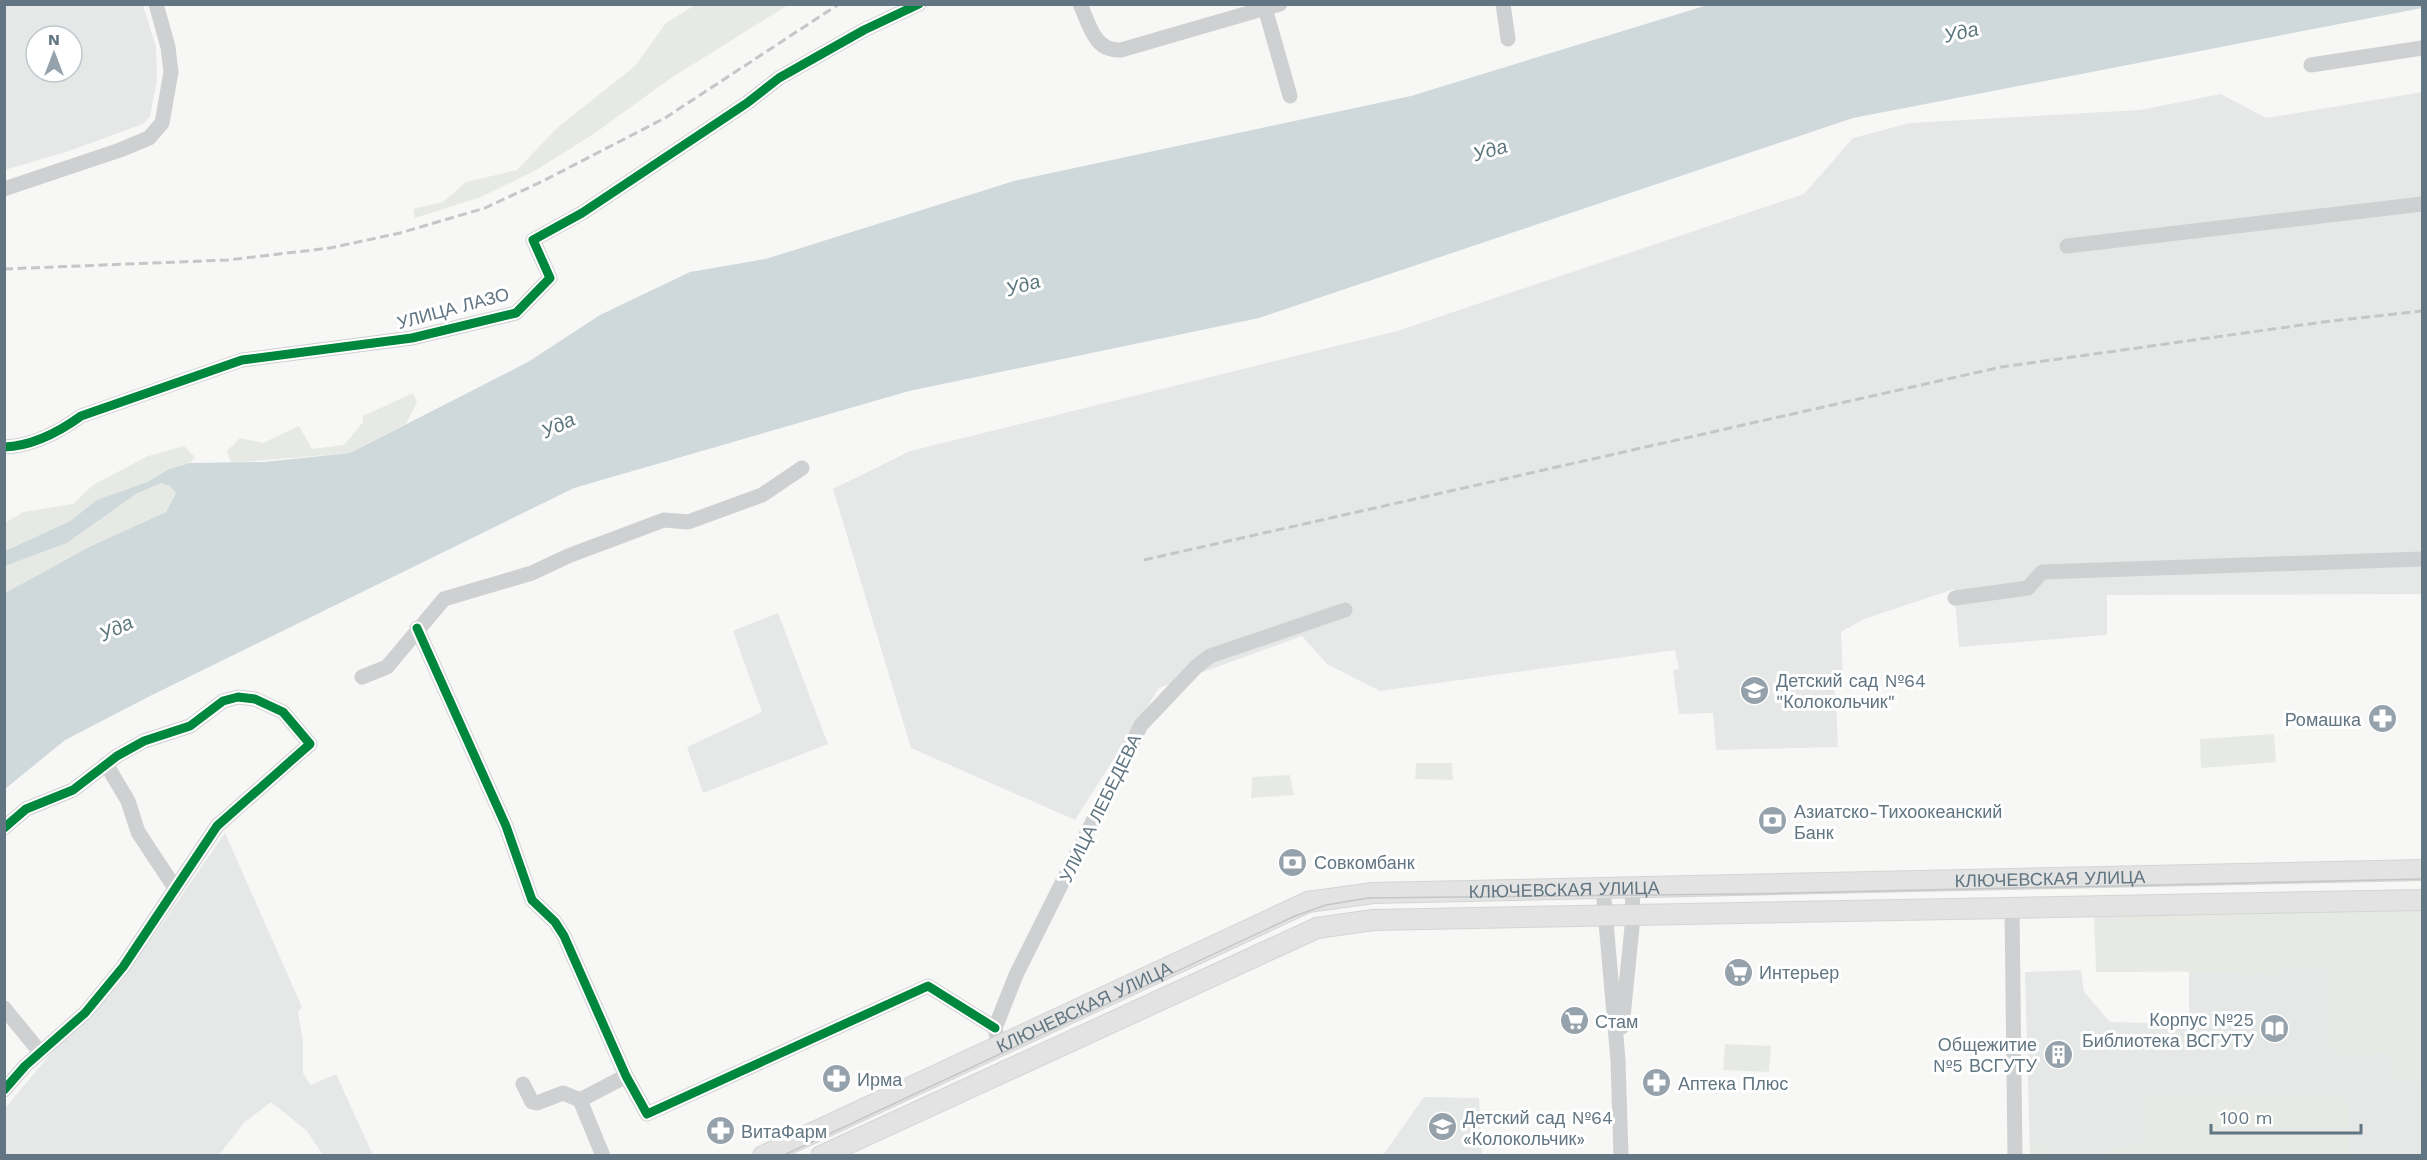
<svg xmlns="http://www.w3.org/2000/svg" width="2427" height="1160" viewBox="0 0 2427 1160" font-family="'Work Sans',sans-serif">
	<style>
		.built { fill: #e6e8e8; fill-rule: evenodd }
		.green { fill: #e7eae4 }
		.water { fill: #cfd8db }
		.lines { fill: none; stroke-linecap: round; stroke-linejoin: round }
		.major-casing { stroke: #d4d5d5; stroke-width: 22 }
		.minor { stroke: #cfd0d1; stroke-width: 15 }
		.major { stroke: #e2e3e2; stroke-width: 20 }
		.tram { stroke: #c4c6c7; stroke-width: 1.5 }
		.rail { stroke: #c4c6c7; stroke-width: 3; stroke-dasharray: 9 4.5; stroke-linecap: butt }
		.cycleway-casing { stroke: #fff; stroke-width: 13 }
		.cycleway { stroke: #00873e; stroke-width: 9 }
		.labels { text-anchor: middle; dominant-baseline: central; stroke-width: 6; stroke-linejoin: round; paint-order: stroke }
		.street-label { font-size: 18px; fill: #617582; stroke: #fff }
		.poi-label { font-size: 18px; fill: #617582; stroke: #fff; text-anchor: start }
		.water-label { font-size: 20px; font-style: italic; fill: #5b767c; stroke: #fff }
	</style>
	<rect width="100%" height="100%" fill="#f7f7f6"/>
	<g class="built">
		<path d="M5 4 143 5 156 47 157 80 150 117 143 124 69 151 5 170ZM36 36H72V72H36Z"/>
		<path d="M2422 92V594L2107 595V635L1959 647 1954 589 1864 619 1841 632 1843 679 1832 681 1836 698 1838 747 1716 750 1713 713 1679 714 1673 670 1679 669 1675 650 1380 691 1327 664 1302 636 1159 688 1075 820 911 748 833 489 910 451 1397 331 1804 194 1853 138 1910 123 2140 110 2221 94 2266 118Z"/>
		<path d="M778 613 828 744 703 793 687 747 762 712 733 631Z"/>
		<path d="M225 833 302 1007 298 1012 303 1041V1073L311 1085 336 1074 373 1155H323L307 1131 271 1102 244 1123 219 1155 5 1156V1108L53 1051 122 981Z"/>
		<path d="M2081 970 2084 992 2110 1022 2189 1024V971L2422 970V1155H2030L2025 972Z"/>
		<path d="M1424 1097 1479 1098 1482 1155H1383Z"/>
	</g>
	<g class="green">
		<path d="M695 5H788L668 80 598 131 538 169 481 197 415 218 413 209 443 202 466 182 517 170 557 128 635 66 666 23Z"/>
		<path d="M413 393 417 402 406 424 350 453 231 463 227 451 240 438 263 443 299 426 312 449 344 445 363 422V416Z"/>
		<path d="M184 446 195 457 190 463 169 469 147 482 97 500 70 521 5 551V523L23 512 73 504 93 485 148 456Z"/>
		<path d="M161 483 170 486 176 493 166 512 89 547 5 593V566L67 543 136 494Z"/>
		<path d="M2274 734 2276 762 2201 768 2200 739Z"/>
		<path d="M1416 763H1452L1453 780 1415 779Z"/>
		<path d="M1290 775 1294 795 1251 798 1252 777Z"/>
		<path d="M2422 908V1082H2396L2392 1080 2389 1052 2339 1054 2330 1046V971L2096 972 2094 916Z"/>
		<path d="M1725 1044 1771 1046 1769 1072 1723 1070Z"/>
		<path d="M2147 1096 2340 1098 2348 1102V1155H2107L2110 1148 2142 1147 2141 1101Z"/>
		<path d="M2030 1146H2045L2048 1149V1155H2030Z"/>
	</g>
	<path class="water" d="M1711 4H2422V8L1853 118 1259 318 909 391 574 488 152 695 65 740 5 789V593L89 547 166 512 176 493 170 486 161 483 136 494 67 543 5 566V551L70 521 97 500 147 482 169 469 190 463 264 462 350 453 528 362 600 315 690 272 766 259 1014 181 1411 96Z"/>
	<g class="lines">
		<defs>
			<g id="major">
				<path id="s1" d="M763 1156 1308 902 1373 893 2422 870"/>
				<path d="M821 1156 1317 928 1373 920 2422 900"/>
			</g>
		</defs>
		<use href="#major" class="major-casing"/>
		<g class="minor">
			<path d="M1080 4C1090 26 1094 51 1121 50L1280 4"/>
			<path d="M1503 4 1508 39"/>
			<path d="M1265 8 1290 96"/>
			<path d="M2311 65 2422 48"/>
			<path d="M4 189 120 150 149 138 162 123 171 72 168 47 156 4"/>
			<path d="M2067 246 2422 204"/>
			<path d="M4 447C33 446 59 432 81 416L242 360 412 338 516 313 550 278 533 240 582 213 747 103 779 78 864 30 919 4"/>
			<path d="M1955 598 2028 588 2042 572 2422 559"/>
			<path d="M417 628 506 826 532 900 555 922 564 936 626 1076 647 1114 928 986 995 1028"/>
			<path d="M362 677 387 667 444 599 532 573 568 556 664 520 688 522 762 495 802 468"/>
			<path d="M106 764 128 801 138 832 175 888"/>
			<path d="M4 828 26 809 73 790 117 756 144 741 190 726 223 701 238 697 255 699 283 712 310 744 217 826 123 967 85 1013 25 1066 4 1090"/>
			<path d="M1603 888 1618 1060 1621 1156"/>
			<path d="M2012 909 2015 1156"/>
			<path d="M4 1008 40 1052"/>
			<path d="M1622 1027 1633 917 1632 887"/>
			<path d="M997 1037 995 1028 1016 975 1141 725 1196 667 1210 656 1345 610"/>
			<path d="M523 1084 532 1102 537 1103 563 1093 580 1100 603 1156"/>
			<path d="M580 1100 626 1076"/>
		</g>
		<use href="#major" class="major"/>
		<path class="tram" d="M782 1156 1295 916 1326 905 1368 898 1744 894 2422 879"/>
		<g class="rail">
			<path d="M4 269 228 260 330 248 400 233 485 208 545 180 665 118 839 4"/>
			<path d="M1144 560 2001 367 2323 322 2422 311"/>
		</g>
		<defs>
			<g id="cycleway">
				<path d="M4 447C33 446 59 432 81 416L242 360 412 338 516 313 550 278 533 240 582 213 747 103 779 78 864 30 919 4"/>
				<path d="M417 628 506 826 532 900 555 922 564 936 626 1076 647 1114 928 986 995 1028"/>
				<path d="M4 828 26 809 73 790 117 756 144 741 190 726 223 701 238 697 255 699 283 712 310 744 217 826 123 967 85 1013 25 1066 4 1090"/>
			</g>
		</defs>
		<use href="#cycleway" class="cycleway-casing"/>
		<use href="#cycleway" class="cycleway"/>
	</g>
	<defs>
		<symbol id="school-disc" viewBox="-11 -11 22 22"><circle r="9.5" fill="#96a2ab" stroke="#fff"/><path d="M0-5L7-2L0 1L-7-2ZM-4 1L0 2.5L4 1V4Q0 6-4 4Z" fill="#fff"/></symbol>
		<symbol id="pharmacy-disc" viewBox="-11 -11 22 22"><circle r="9.5" fill="#96a2ab" stroke="#fff"/><path d="M-2-6h4v4h4v4h-4v4h-4v-4h-4v-4h4Z" fill="#fff"/></symbol>
		<symbol id="bank-disc" viewBox="-11 -11 22 22"><circle r="9.5" fill="#96a2ab" stroke="#fff"/><path d="M-6-4H6V4H-6ZM0-2.3a2.3 2.3 0 1 0 0 4.6a2.3 2.3 0 1 0 0-4.6Z" fill="#fff"/></symbol>
		<symbol id="supermarket-disc" viewBox="-11 -11 22 22"><circle r="9.5" fill="#96a2ab" stroke="#fff"/><path d="M-6-5.5h2.5l.6 2H6L4.5 2H-2.5L-4.4-4H-6ZM-1.5 3.2a1.3 1.3 0 1 0 .1 0ZM3 3.2a1.3 1.3 0 1 0 .1 0Z" fill="#fff"/></symbol>
		<symbol id="library-disc" viewBox="-11 -11 22 22"><circle r="9.5" fill="#96a2ab" stroke="#fff"/><path d="M-6-4Q-3-5.5-.7-3.5V5Q-3 3-6 4ZM6-4Q3-5.5 .7-3.5V5Q3 3 6 4Z" fill="#fff"/></symbol>
		<symbol id="building-disc" viewBox="-11 -11 22 22"><circle r="9.5" fill="#96a2ab" stroke="#fff"/><path d="M-4-6H4V6H1V3H-1V6H-4ZM-2.5-4.3h1.7v1.8h-1.7ZM.8-4.3h1.7v1.8H.8ZM-2.5-1h1.7V.8h-1.7ZM.8-1h1.7V.8H.8Z" fill="#fff"/></symbol>
	</defs>
	<g fill-rule="evenodd">
		<use href="#school-disc" x="1738" y="674" width="33" height="33"/>
		<use href="#pharmacy-disc" x="2366" y="702" width="33" height="33"/>
		<use href="#bank-disc" x="1756" y="804" width="33" height="33"/>
		<use href="#bank-disc" x="1276" y="846" width="33" height="33"/>
		<use href="#supermarket-disc" x="1722" y="956" width="33" height="33"/>
		<use href="#supermarket-disc" x="1558" y="1004" width="33" height="33"/>
		<use href="#library-disc" x="2258" y="1012" width="33" height="33"/>
		<use href="#building-disc" x="2042" y="1038" width="33" height="33"/>
		<use href="#pharmacy-disc" x="820" y="1062" width="33" height="33"/>
		<use href="#pharmacy-disc" x="1640" y="1066" width="33" height="33"/>
		<use href="#school-disc" x="1426" y="1110" width="33" height="33"/>
		<use href="#pharmacy-disc" x="704" y="1114" width="33" height="33"/>
	</g>
	<g class="labels">
		<g class="street-label">
			<text transform="translate(453 308) rotate(-15)">УЛИЦА ЛАЗО</text>
			<text transform="translate(1100 808) rotate(-64)">УЛИЦА ЛЕБЕДЕВА</text>
			<text stroke="none"><textPath href="#s1" startOffset="1344">КЛЮЧЕВСКАЯ УЛИЦА</textPath></text>
			<text stroke="none"><textPath href="#s1" startOffset="858">КЛЮЧЕВСКАЯ УЛИЦА</textPath></text>
			<text stroke="none"><textPath href="#s1" startOffset="354">КЛЮЧЕВСКАЯ УЛИЦА</textPath></text>
		</g>
		<g class="poi-label">
			<text x="1776" y="680">Детский сад №64<tspan x="1776" dy="21">"Колокольчик"</tspan></text>
			<text x="2361" y="719" text-anchor="end">Ромашка</text>
			<text x="1794" y="811">Азиатско-Тихоокеанский<tspan x="1794" dy="21">Банк</tspan></text>
			<text x="1314" y="862">Совкомбанк</text>
			<text x="1759" y="972">Интерьер</text>
			<text x="2254" y="1019" text-anchor="end">Корпус №25<tspan x="2254" dy="21">Библиотека ВСГУТУ</tspan></text>
			<text x="1595" y="1021">Стам</text>
			<text x="2037" y="1044" text-anchor="end">Общежитие<tspan x="2037" dy="21">№5 ВСГУТУ</tspan></text>
			<text x="857" y="1079">Ирма</text>
			<text x="1678" y="1083">Аптека Плюс</text>
			<text x="1463" y="1117">Детский сад №64<tspan x="1463" dy="21">«Колокольчик»</tspan></text>
			<text x="741" y="1131">ВитаФарм</text>
		</g>
		<g class="water-label">
			<text transform="translate(1961 32) rotate(-13)">Уда</text>
			<text transform="translate(1490 150) rotate(-16)">Уда</text>
			<text transform="translate(1023 285) rotate(-16)">Уда</text>
			<text transform="translate(558 425) rotate(-25)">Уда</text>
			<text transform="translate(116 628) rotate(-25)">Уда</text>
		</g>
	</g>
	<rect width="2427" height="1160" fill="none" stroke="#617582" stroke-width="12"/>
	<g transform="translate(54 54)"><circle r="28" fill="#ffffff" stroke="#c0c8cd" stroke-width="1.5"/>
	<path d="M0-4.5L10 22L0 15L-10 22Z" fill="#96a2ab"/>
	<text y="-9" font-size="16" font-weight="bold" text-anchor="middle" fill="#617582">N</text>
	</g>
	<path d="M2211 1124v9h150v-9" fill="none" stroke="#617582" stroke-width="3"/>
	<text x="2220" y="1124" font-size="18" fill="#617582" stroke="#ffffff" stroke-width="4.5" paint-order="stroke">100 m</text>
</svg>
